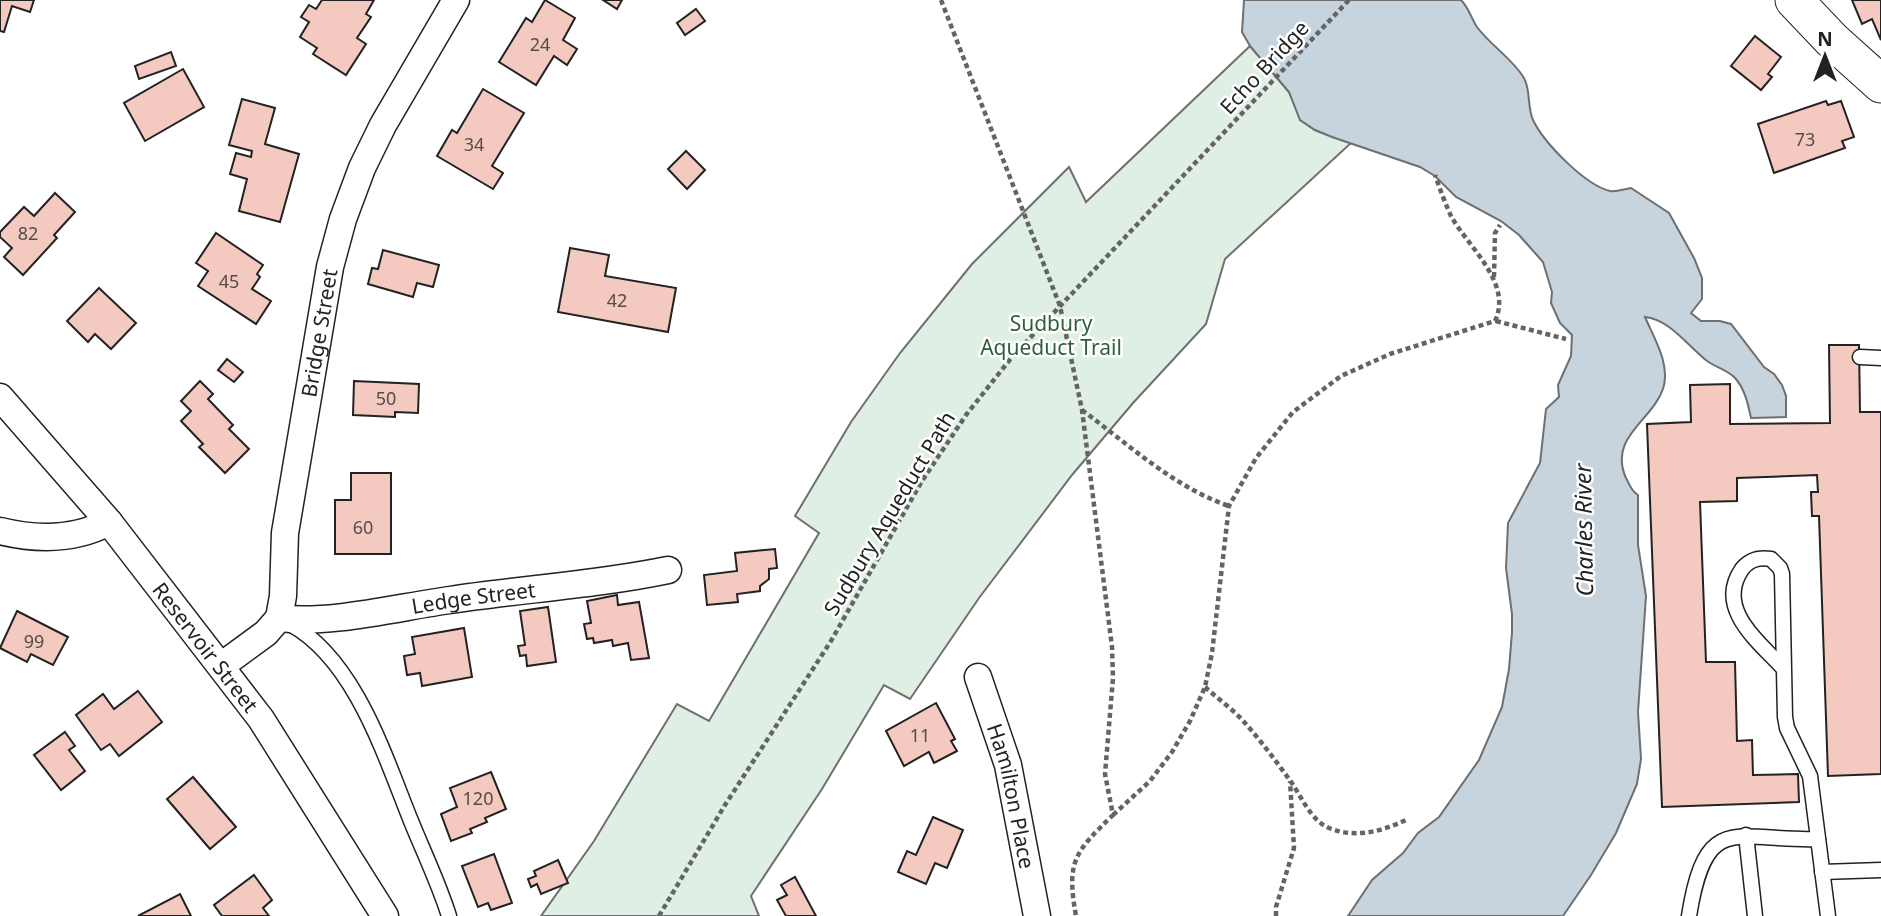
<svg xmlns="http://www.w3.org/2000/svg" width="1881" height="916" viewBox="0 0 1881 916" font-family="'Noto Sans',sans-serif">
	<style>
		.green { fill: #e0efe3; stroke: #6f6f6f; stroke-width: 2 }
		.water { fill: #c7d3dd; stroke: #6f6f6f; stroke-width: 2 }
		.building { fill: #f3c9c0; stroke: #222; stroke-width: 2 }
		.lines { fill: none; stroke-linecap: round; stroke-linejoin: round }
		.lane-casing { stroke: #222; stroke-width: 17 }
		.street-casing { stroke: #222; stroke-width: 29 }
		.secondary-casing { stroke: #222; stroke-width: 39 }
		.path { stroke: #646464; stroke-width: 4.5; stroke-dasharray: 5 3.5; stroke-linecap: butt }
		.lane { stroke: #fff; stroke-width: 14 }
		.street { stroke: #fff; stroke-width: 26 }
		.secondary { stroke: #fff; stroke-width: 37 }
		.labels { text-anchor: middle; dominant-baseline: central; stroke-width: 5; stroke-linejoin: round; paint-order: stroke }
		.number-label { font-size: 18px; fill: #564c4a }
		.street-label { font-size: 21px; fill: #222; stroke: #fff }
		.park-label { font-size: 21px; fill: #2f5e38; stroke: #fff }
		.water-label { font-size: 23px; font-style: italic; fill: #222; stroke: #fff }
	</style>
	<rect width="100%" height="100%" fill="#fff"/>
	<path class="green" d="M1250 46 1289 92 1301 120 1315 130 1351 143 1225 259 1206 324 1133 403 1072 475 979 598 910 699 884 685 822 789 751 896 759 916H541L594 841 677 704 709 721 819 533 795 516 851 422 900 353 972 264 1069 167 1086 202Z"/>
	<path class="water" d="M1244 0H1461C1469 8 1471 18 1477 27 1491 46 1512 58 1524 78 1531 91 1527 107 1533 120 1544 143 1585 185 1610 191 1616 192 1625 189 1631 188L1669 213 1694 258 1702 278V299L1691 313 1701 321H1720L1731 324 1764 367 1774 374 1782 385 1786 396V417L1751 418C1748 404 1745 389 1735 378 1728 370 1715 367 1707 361 1688 346 1669 319 1645 317 1654 338 1671 365 1663 389 1652 421 1608 437 1626 478 1630 485 1631 491 1638 495V545L1646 596 1638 712 1641 759 1637 784 1616 833 1591 875 1563 916H1348L1372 880 1403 853 1418 833 1439 817 1479 760 1502 707 1509 669 1512 632V614L1506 568 1508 523 1540 463 1546 409 1559 397 1558 385 1571 356 1572 335 1560 323 1551 303 1552 292 1543 262 1519 235 1501 221 1456 197 1435 176 1420 167 1332 137 1315 130 1300 120 1289 92 1250 46 1242 32Z"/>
	<g class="building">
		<path d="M0 0H34L30 12 12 6 4 32 0 31Z"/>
		<path d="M322 0H374L366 14 371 17 357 38 366 44 346 75 313 54 317 48 300 37 309 22 301 17 309 5 316 9Z"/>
		<path d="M545 0 575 18 563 40 577 49 567 65 554 56 536 85 499 62 526 18 532 22Z"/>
		<path d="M603 0H622L617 9Z"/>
		<path d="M1852 0H1881V40L1872 19 1862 24Z"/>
		<path d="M696 9 705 21 685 35 677 23Z"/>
		<path d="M1755 36 1781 57 1768 74 1772 77 1761 90 1731 66Z"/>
		<path d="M171 52 176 66 139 79 135 66Z"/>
		<path d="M183 69 204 107 145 141 124 103Z"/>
		<path d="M483 89 524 113 492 166 503 173 493 189 437 156 452 130 457 133Z"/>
		<path d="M242 99 275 108 265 144 299 154 280 222 239 211 247 179 230 174 236 153 251 157 252 151 229 145Z"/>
		<path d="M1826 101 1828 105 1841 101 1854 137 1842 141 1845 148 1774 173 1758 124Z"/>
		<path d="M686 151 705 170 687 189 668 169Z"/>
		<path d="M55 193 75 212 54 235 57 238 23 275 4 257 12 248 0 237V232L24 207 34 216Z"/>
		<path d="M216 233 263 265 257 274 260 277 252 289 271 301 256 324 198 286 208 271 196 263Z"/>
		<path d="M570 248 609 255 605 276 676 288 668 332 558 312Z"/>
		<path d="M383 250 439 265 433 287 417 283 413 297 368 284 372 268 378 269Z"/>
		<path d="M99 288 136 323 111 349 95 334 88 342 67 321Z"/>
		<path d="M1829 345H1859L1860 412H1881V774L1828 776 1819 516H1812L1811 492H1818L1817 475 1737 478V501L1700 502 1706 662H1735L1737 741 1752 740 1753 775 1798 774 1799 802 1662 807 1647 424 1691 422 1690 385 1730 384V424L1830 423Z"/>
		<path d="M227 359 243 372 234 382 218 370Z"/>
		<path d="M200 381 213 394 208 399 233 425 229 429 249 449 225 473 199 447 203 444 181 421 191 411 181 401Z"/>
		<path d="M354 381 419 384 418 413 395 412V417L353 415Z"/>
		<path d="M351 473H391V554H335V500H351Z"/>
		<path d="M775 549 777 568 769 569V579L760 586V591L737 594 738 602 707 605 704 575 737 571 735 553Z"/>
		<path d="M617 595 618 605 639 602 649 658 631 660 628 643 613 646 612 640 594 643 593 638 587 639 584 624 591 623 587 601Z"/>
		<path d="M548 607 556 662 527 666 526 655 520 656 518 646 525 645 520 611Z"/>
		<path d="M17 611 68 637 53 665 31 654 27 662 0 648Z"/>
		<path d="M464 628 472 677 422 686 420 673 407 675 404 656 415 654 412 637Z"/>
		<path d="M138 691 162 722 119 756 110 744 101 750 76 715 103 694 114 709Z"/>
		<path d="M936 703 955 739 951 741 957 751 934 763 929 752 904 766 886 731Z"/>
		<path d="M65 732 75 746 69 750 85 771 61 790 34 755Z"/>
		<path d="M491 772 506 809 485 818 487 822 470 829 472 833 451 841 441 814 457 807 450 788Z"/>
		<path d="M193 777 236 827 210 849 167 799Z"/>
		<path d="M933 817 963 830 947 868 935 863 926 884 898 872 907 851 916 855Z"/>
		<path d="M494 854 512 903 491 910 488 903 478 907 462 866Z"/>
		<path d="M558 860 568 883 541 894 537 884 531 887 528 879 536 876 534 871Z"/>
		<path d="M254 875 272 900 263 908 269 916H222L214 905Z"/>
		<path d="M795 877 816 916H786L777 900 787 895 781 885Z"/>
		<path d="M180 894 191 916H138Z"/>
	</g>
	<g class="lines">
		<defs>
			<g id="lane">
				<path d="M1860 357 1881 358"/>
				<path d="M290 624C355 659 385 757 411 821 424 853 439 884 449 916"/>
				<path d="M1782 667C1758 641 1715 608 1742 569 1750 559 1759 557 1771 559L1780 568 1782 574 1785 717 1787 728 1810 776 1828 916"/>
				<path d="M1746 835 1755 916"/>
				<path d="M1822 872 1881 870"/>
				<path d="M1689 916C1706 809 1736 842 1818 839"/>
			</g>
			<g id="street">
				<path id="s1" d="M0 397 109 522 261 719 385 916"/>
				<path d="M0 531C37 540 75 540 109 522"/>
				<path id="s2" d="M279 618C328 625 399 607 450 600 522 589 596 585 668 570"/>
				<path id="s3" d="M221 666 266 633 279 618 283 596 285 533 330 267 343 219 362 168 383 125 456 0"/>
				<path id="s4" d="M978 677 1008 765 1037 916"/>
			</g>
			<path id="secondary" d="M1794 0 1832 40 1881 84"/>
		</defs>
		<use href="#lane" class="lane-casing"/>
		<use href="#street" class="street-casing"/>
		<use href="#secondary" class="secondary-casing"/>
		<g class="path">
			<path d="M941 0 1060 306 1082 410 1112 647 1113 678 1105 774 1113 815C1075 852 1066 861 1076 916"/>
			<path d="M1494 277 1495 233 1500 225"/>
			<path d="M1496 321 1566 339"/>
			<path d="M1082 410C1129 445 1174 487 1229 506"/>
			<path d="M1205 687C1218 699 1234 710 1245 723 1261 741 1275 760 1289 779 1301 795 1310 820 1329 828 1356 839 1383 831 1408 819"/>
			<path d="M1113 815 1150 781 1172 752 1190 721 1205 687 1212 653 1229 506 1256 458 1293 412 1341 376 1390 354 1495 321C1513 283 1468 247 1451 216 1445 203 1440 189 1435 175"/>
			<path d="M659 916 725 805 831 641 922 481 966 415 1012 357 1349 0"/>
			<path d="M1276 916V907L1294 848 1290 781"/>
		</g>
		<use href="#lane" class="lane"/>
		<use href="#street" class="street"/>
		<use href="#secondary" class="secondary"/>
	</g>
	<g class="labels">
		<g class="number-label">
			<text x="540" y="44">24</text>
			<text x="1805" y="139">73</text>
			<text x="474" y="144">34</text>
			<text x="28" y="233">82</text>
			<text x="229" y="281">45</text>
			<text x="617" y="300">42</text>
			<text x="386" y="398">50</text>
			<text x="363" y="527">60</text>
			<text x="34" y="641">99</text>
			<text x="920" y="735">11</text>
			<text x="478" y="798">120</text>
		</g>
		<g class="street-label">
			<text transform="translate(1264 67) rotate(-47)">Echo Bridge</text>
			<text stroke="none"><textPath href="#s3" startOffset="364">Bridge Street</textPath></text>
			<text transform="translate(889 513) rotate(-59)">Sudbury Aqueduct Path</text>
			<text stroke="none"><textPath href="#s2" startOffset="196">Ledge Street</textPath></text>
			<text stroke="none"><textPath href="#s1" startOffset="324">Reservoir Street</textPath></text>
			<text stroke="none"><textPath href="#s4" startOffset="124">Hamilton Place</textPath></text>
		</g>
		<g class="park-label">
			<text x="1051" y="323">Sudbury<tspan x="1051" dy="24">Aqueduct Trail</tspan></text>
		</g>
		<g class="water-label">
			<text transform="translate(1583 530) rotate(-91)">Charles River</text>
		</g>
	</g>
	<g transform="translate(1825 56)" stroke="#ffffff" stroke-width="5" paint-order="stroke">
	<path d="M0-5L12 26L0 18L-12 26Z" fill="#222222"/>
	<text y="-10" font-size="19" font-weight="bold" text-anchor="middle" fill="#222222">N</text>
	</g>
</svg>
